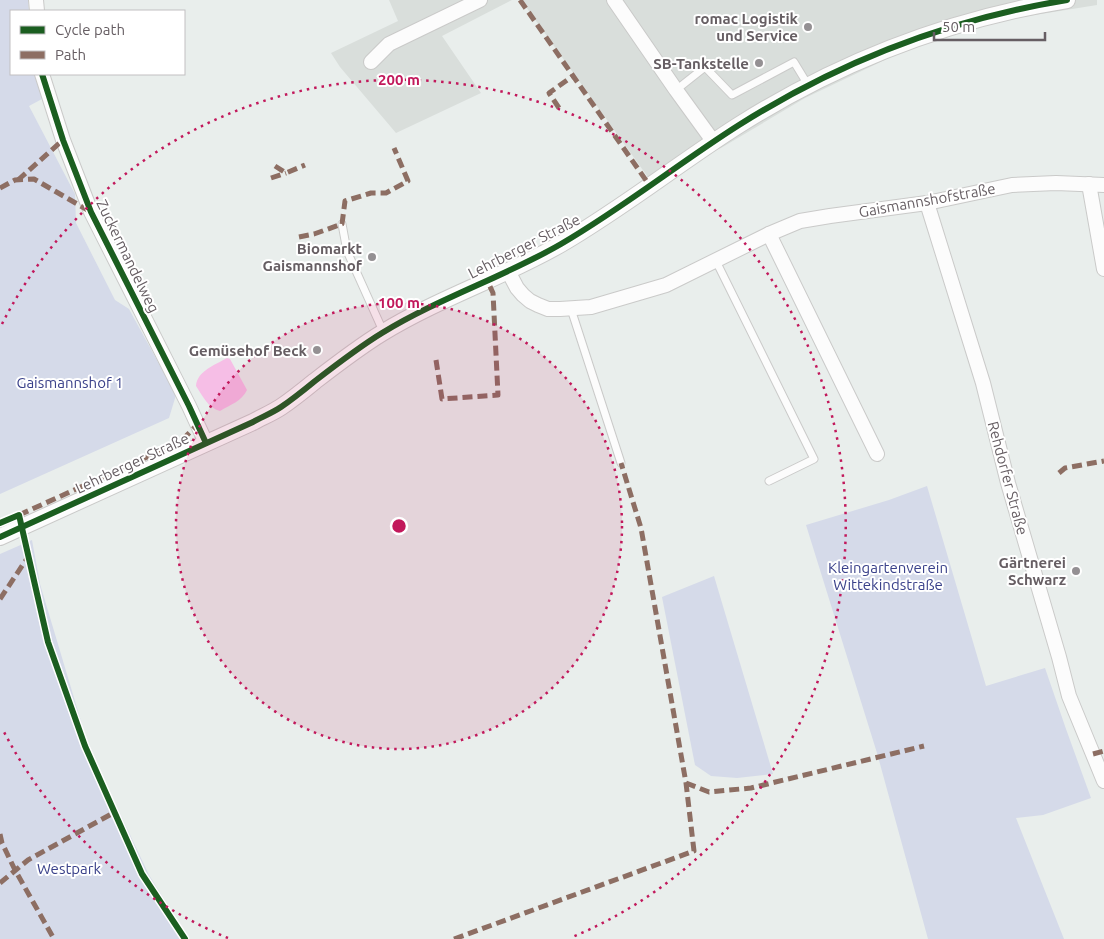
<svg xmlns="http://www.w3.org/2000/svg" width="1104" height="939" viewBox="0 0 1104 939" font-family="Ubuntu,sans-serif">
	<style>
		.industrial { fill: #d9dedb }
		.green { fill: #d5dae9 }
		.water { fill: #f6bee6 }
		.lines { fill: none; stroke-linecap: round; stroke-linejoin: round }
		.service-casing { stroke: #cacac9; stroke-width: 9 }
		.minor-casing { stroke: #cacac9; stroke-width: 16 }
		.tertiary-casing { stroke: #cacac9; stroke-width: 18 }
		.service { stroke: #fcfcfc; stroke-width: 7 }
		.minor { stroke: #fcfcfc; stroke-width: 14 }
		.tertiary { stroke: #fcfcfc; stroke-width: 16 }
		.quiet { stroke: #8d6e63; stroke-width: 5; stroke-dasharray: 10 5; stroke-linecap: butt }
		.cycleway-casing { stroke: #fff; stroke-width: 9 }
		.cycleway { stroke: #1b5e20; stroke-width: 6 }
		.ring { fill: none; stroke: #c2185b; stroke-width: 2.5; stroke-dasharray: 2.5 5 }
		.poi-dot { fill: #949093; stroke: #fff; stroke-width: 2 }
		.labels { text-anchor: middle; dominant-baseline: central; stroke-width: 4; stroke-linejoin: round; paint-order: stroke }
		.poi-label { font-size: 15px; font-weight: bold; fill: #665e63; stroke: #fff; text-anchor: end }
		.street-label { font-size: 15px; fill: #665e63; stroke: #fff }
		.park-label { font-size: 15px; fill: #3a418a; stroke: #fff }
		.centre { fill: #c2185b; stroke: #fff; stroke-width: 2.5 }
		.ring-label { font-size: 15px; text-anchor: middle; font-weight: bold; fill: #c2185b; stroke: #fff; stroke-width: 4; stroke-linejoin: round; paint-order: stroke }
	</style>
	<rect width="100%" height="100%" fill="#e9eeec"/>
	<g class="industrial">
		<path d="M389 0H512L442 36 481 93 396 133 340 67 331 53 398 21Z"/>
		<path d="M521 0H1097V5L1004 20 914 46 805 98 721 148 650 180Z"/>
	</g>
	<g class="green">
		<path d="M0 0H28L29 11H11V74H37L42 99 29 106 75 194 76 223 115 300 129 309 176 395 169 418 0 494Z"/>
		<path d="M927 486 986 686 1045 668 1066 729 1091 798 1043 815 1016 818 1064 939H928L877 753 806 525 889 500Z"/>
		<path d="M32 540 40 584 89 748 149 875 189 939H0V554Z"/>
		<path d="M714 576 773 774 737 778 711 776 695 765 662 597Z"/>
	</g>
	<path class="water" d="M227 358 230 359 247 390C242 401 230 405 220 411 208 408 202 395 196 386 197 371 215 365 227 358Z"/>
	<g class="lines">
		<defs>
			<g id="service">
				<path d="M676 90 705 67 732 95 794 62 808 85"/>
				<path d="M342 224 347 251 383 331"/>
				<path d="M716 261 814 459 769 481"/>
				<path d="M571 309 621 463"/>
			</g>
			<g id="minor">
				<path d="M36 0 37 11"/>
				<path d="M614 0 676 90 713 141"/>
				<path d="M371 62 389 44 480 0"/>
				<path d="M42 74 63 140 91 212 189 406 206 443"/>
				<path d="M1089 184 1104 269"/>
				<path d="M927 203 983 383 1008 483 1059 657 1069 696 1104 781"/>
				<path d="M769 234 877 454"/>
				<path d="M508 271 517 288 523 295 530 301 538 305 548 309H560L591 307 666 285 769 234 800 221 830 216 927 203 1012 185 1056 183 1104 185"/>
			</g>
			<path id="tertiary" d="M0 537 253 422C262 417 272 413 281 407 293 399 304 390 315 381 337 364 359 347 382 333 439 298 504 277 561 244 623 208 679 163 739 125 839 62 950 19 1067 0"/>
		</defs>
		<use href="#service" class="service-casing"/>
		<use href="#minor" class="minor-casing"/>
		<use href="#tertiary" class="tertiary-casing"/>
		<use href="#service" class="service"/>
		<use href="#minor" class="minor"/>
		<use href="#tertiary" class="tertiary"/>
		<g class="quiet">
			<path d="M520 0 650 186"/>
			<path d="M559 108 549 93 573 76"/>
			<path d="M275 166 286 173 305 165"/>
			<path d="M271 178 286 173"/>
			<path d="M18 180 63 140"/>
			<path d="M0 188 15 180 34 179 91 212"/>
			<path d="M299 237 314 234 342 224 345 201 371 193H386L408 181 394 148"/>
			<path d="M436 360 442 399 498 395 493 293 487 280"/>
			<path d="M1059 473 1065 468 1104 461"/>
			<path d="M19 515 180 442 198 424"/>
			<path d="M0 599 28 557"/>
			<path d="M1093 754 1104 751"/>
			<path d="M686 783 709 792 751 788 924 746"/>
			<path d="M0 834 2 843 15 870 54 939"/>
			<path d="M0 883 28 860 115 812"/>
			<path d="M454 939 694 851 686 783 641 528 621 463"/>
		</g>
		<defs>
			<g id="cycleway">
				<path d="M42 74 63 140 91 212 189 406 206 443"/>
				<path d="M0 523 19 515 48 642 85 746 142 874 185 939"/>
				<path d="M0 537 253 422C262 417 272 413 281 407 293 399 304 390 315 381 337 364 359 347 382 333 439 298 504 277 561 244 623 208 679 163 739 125 839 62 950 19 1067 0"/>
			</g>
		</defs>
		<use href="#cycleway" class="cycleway-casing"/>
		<use href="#cycleway" class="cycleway"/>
	</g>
	<circle cx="399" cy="526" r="223" fill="#c2185b" fill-opacity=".12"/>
	<g class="ring">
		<circle cx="399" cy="526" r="223"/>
		<path d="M228 938A446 446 0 0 1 2 728M2 324A446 446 0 1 1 570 938"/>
	</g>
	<g class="poi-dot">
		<circle cx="808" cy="27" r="5"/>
		<circle cx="759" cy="63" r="5"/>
		<circle cx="372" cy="257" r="5"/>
		<circle cx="317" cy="350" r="5"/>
		<circle cx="1076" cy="571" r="5"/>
	</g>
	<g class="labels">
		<g class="poi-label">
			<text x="798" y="18">romac Logistik<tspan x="798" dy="17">und Service</tspan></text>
			<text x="749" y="63">SB-Tankstelle</text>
			<text x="362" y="248">Biomarkt<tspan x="362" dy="17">Gaismannshof</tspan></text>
			<text x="307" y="350">Gemüsehof Beck</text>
			<text x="1066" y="562">Gärtnerei<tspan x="1066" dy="17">Schwarz</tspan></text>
		</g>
		<g class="street-label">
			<text transform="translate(927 200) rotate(-10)">Gaismannshofstraße</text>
			<text transform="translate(524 246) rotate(-27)">Lehrberger Straße</text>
			<text transform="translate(128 256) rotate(64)">Zuckermandelweg</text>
			<text transform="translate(132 463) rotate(-25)">Lehrberger Straße</text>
			<text transform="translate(1008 478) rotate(75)">Rehdorfer Straße</text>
		</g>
		<g class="park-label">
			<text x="70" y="382">Gaismannshof 1</text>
			<text x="888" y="567">Kleingartenverein<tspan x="888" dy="17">Wittekindstraße</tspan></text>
			<text x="69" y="868">Westpark</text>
		</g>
	</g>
	<circle cx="399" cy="526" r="8" class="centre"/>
	<g class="ring-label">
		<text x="399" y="85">200 m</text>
		<text x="399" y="308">100 m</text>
	</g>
	<rect x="10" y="10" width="175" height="65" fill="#ffffff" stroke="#c2bfc1"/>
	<rect x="20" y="26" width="25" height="8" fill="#1b5e20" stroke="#c2bfc1"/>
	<text x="55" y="35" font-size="15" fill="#665e63">Cycle path</text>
	<rect x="20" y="51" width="25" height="8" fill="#8d6e63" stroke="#c2bfc1"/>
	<text x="55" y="60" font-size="15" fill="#665e63">Path</text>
	<path d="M934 32v8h111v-8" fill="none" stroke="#665e63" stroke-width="2.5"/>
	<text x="942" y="32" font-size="15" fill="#665e63" stroke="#ffffff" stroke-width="4" paint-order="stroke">50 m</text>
</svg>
